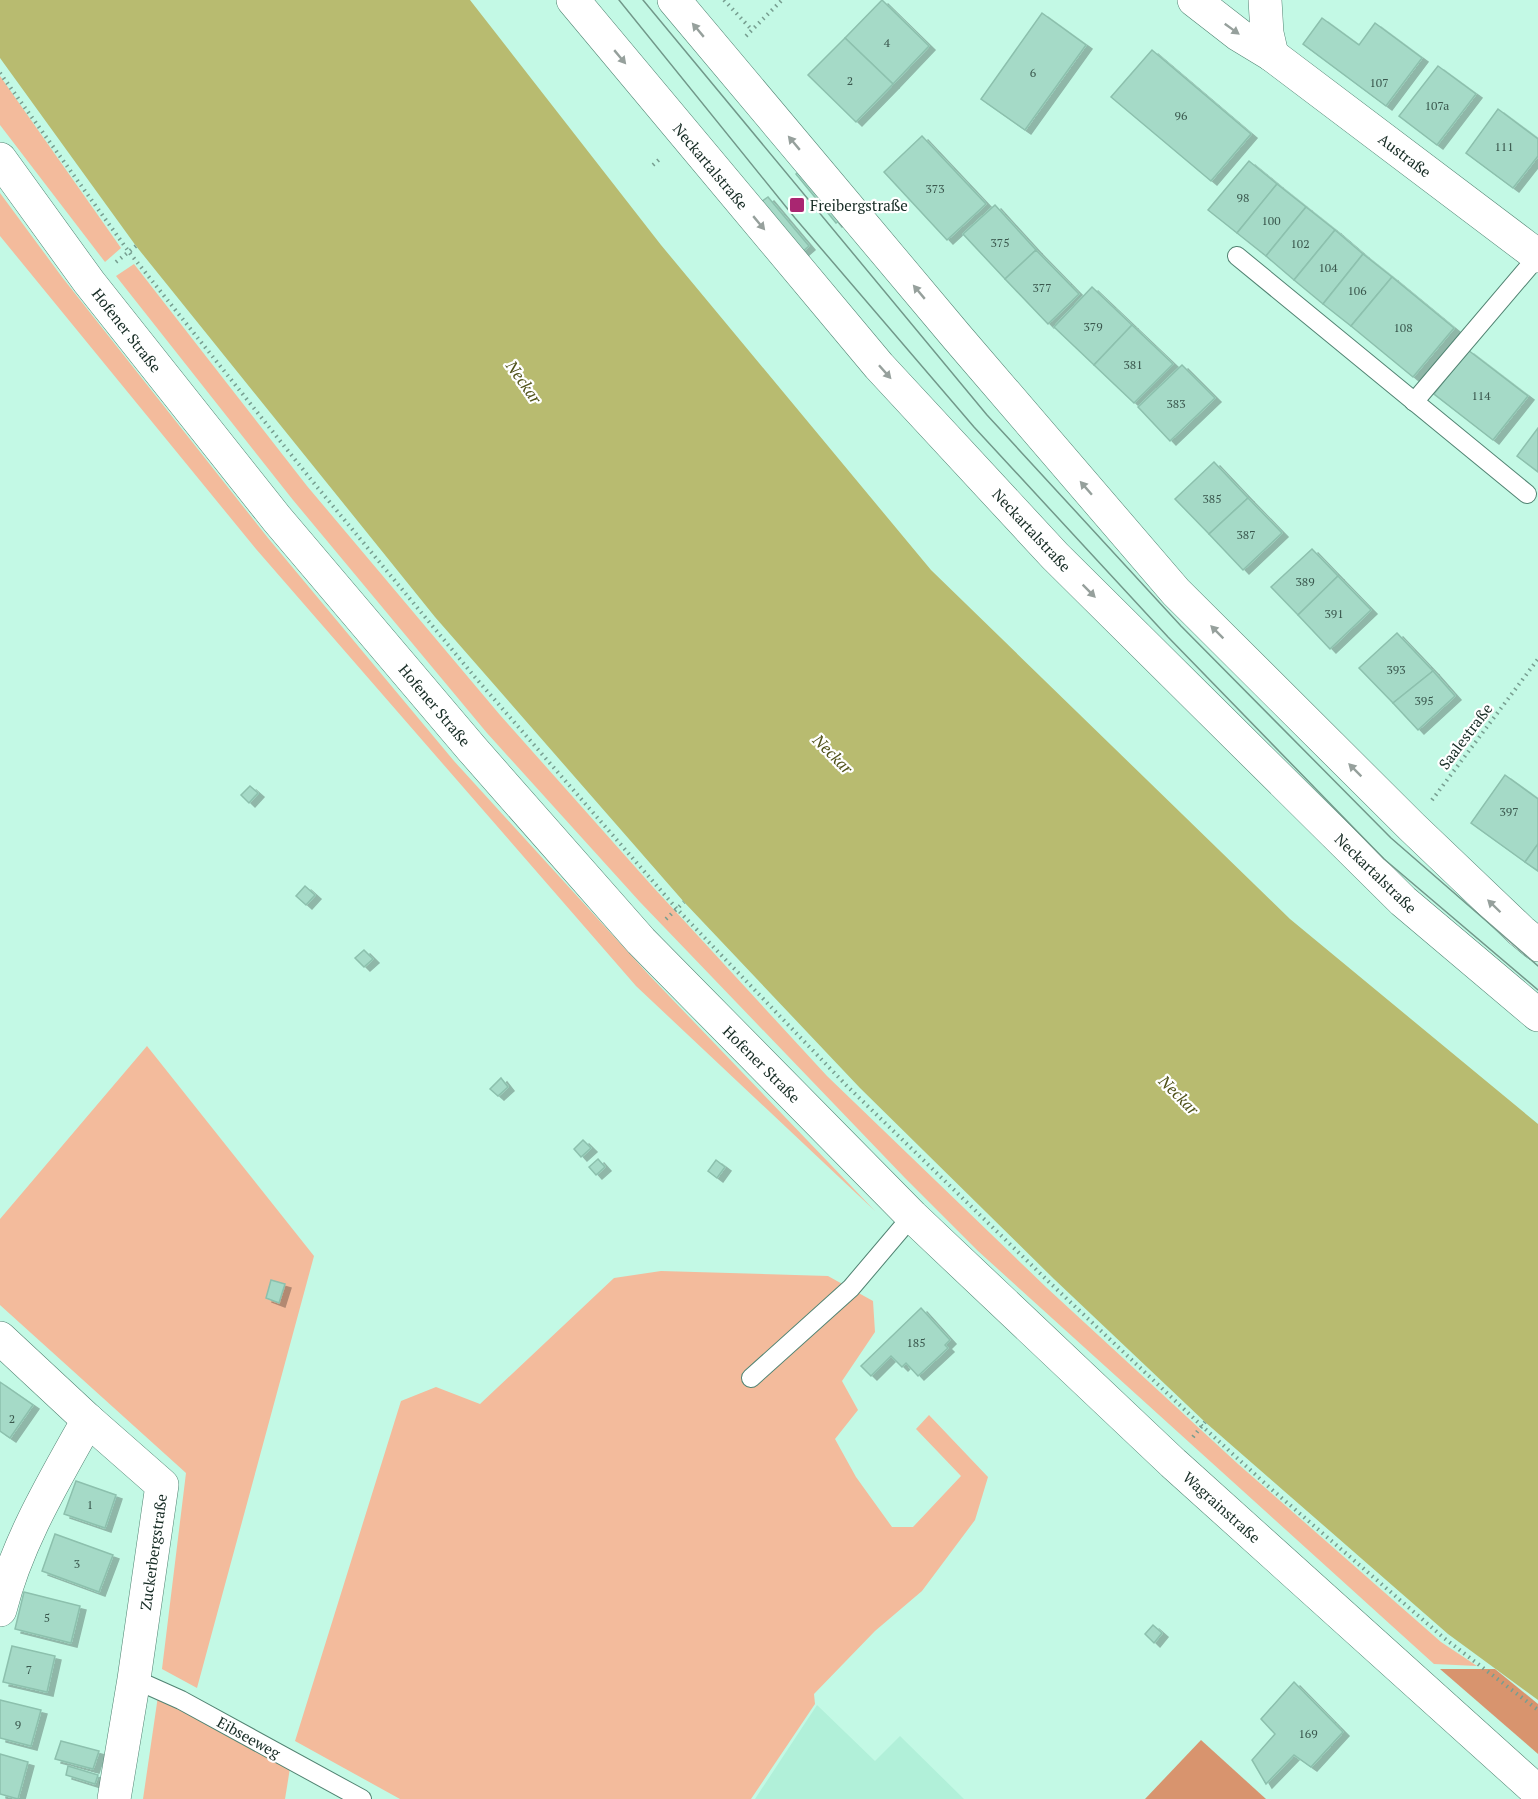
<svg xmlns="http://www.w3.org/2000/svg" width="1538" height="1799" font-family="'PT Serif',serif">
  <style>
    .built { fill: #b1f0d9 }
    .green { fill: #f3bb9c }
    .forest { fill: #d8946e }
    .water { fill: #b8bb70 }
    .building { fill: #a5dac7; stroke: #8cc0ad; stroke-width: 1.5; filter: url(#shadow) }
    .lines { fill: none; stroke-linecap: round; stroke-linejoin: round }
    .lane-casing { stroke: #518372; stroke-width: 20 }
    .street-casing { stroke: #518372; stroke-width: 34 }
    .secondary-casing { stroke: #518372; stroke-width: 34 }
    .path { stroke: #779e90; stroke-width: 4; stroke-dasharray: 1.5 4.5; stroke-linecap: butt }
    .lane { stroke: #fff; stroke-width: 18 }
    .street { stroke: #fff; stroke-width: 33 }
    .secondary { stroke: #fff; stroke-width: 33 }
    .tram { stroke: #72988a; stroke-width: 1.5 }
    .oneway { fill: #96a09c }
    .poi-dot { fill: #a92671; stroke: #fff; stroke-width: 2 }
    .labels { text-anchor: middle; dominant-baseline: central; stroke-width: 4.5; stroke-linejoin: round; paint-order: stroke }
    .number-label { font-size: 12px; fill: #3a574d }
    .street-label { font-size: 15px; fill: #162b24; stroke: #fff }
    .poi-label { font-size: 15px; fill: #162b24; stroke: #fff; text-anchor: start }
    .water-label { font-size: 16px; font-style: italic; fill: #4f5118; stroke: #fff }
  </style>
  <defs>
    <filter id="shadow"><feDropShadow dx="6" dy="4" stdDeviation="0" flood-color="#0004"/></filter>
  </defs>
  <rect width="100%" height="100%" fill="#c3f9e5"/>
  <path class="built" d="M817,1705L875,1761L900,1736L964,1799H755Z"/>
  <g class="green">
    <path d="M0,76L121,248L105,262L0,125Z"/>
    <path d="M0,193L62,277L268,538L454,761L649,975L875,1211L636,986L256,549L0,236Z"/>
    <path d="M134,264L307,486L500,715L653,887L827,1076L1047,1288L1238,1464L1441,1642L1477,1666L1434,1664L978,1251L905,1178L640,902L487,733L293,500L116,276Z"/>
    <path d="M147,1046L314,1256L197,1688L162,1669L186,1473L0,1305V1219Z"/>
    <path d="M661,1271L828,1276L873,1301L875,1332L842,1381L858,1410L835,1439L856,1477L892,1527H913L961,1476L916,1429L929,1415L988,1477L975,1520L922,1591L875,1631L814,1694L815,1704L751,1799H400L295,1741L401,1401L436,1387L480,1404L614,1278Z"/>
    <path d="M158,1696L290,1768L285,1799H143Z"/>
  </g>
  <g class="forest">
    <path d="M1440,1669H1495L1538,1704V1754Z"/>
    <path d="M1201,1740L1266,1799H1145Z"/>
  </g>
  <path class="water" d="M0,0H470L661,245L931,570L1290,919L1538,1124V1700L1448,1634L1205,1422L1054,1279L860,1088L684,902L435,617L136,246L0,58Z"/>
  <g class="building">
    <path d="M882,0L929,46L893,84L845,38Z"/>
    <path d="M1042,13L1086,45L1025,130L981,99Z"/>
    <path d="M1322,18L1359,45L1375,23L1422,58L1386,106L1303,44Z"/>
    <path d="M845,38L893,84L856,122L808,75Z"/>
    <path d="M1152,50L1251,134L1211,181L1111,97Z"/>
    <path d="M1438,66L1476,94L1437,145L1399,116Z"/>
    <path d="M1498,109L1538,139V156L1513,188L1466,153Z"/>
    <path d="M922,136L986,204L947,240L884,172Z"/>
    <path d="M1249,161L1277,184L1237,233L1208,210Z"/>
    <path d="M801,169L842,219L836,223L796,174Z"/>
    <path d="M1277,184L1306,207L1266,256L1237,233Z"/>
    <path d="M768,197L809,246L802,252L761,202Z"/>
    <path d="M995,205L1036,250L1005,279L963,234Z"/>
    <path d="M1306,207L1335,230L1294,280L1266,256Z"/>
    <path d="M1335,230L1363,254L1323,304L1294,280Z"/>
    <path d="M1036,250L1079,294L1048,324L1005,279Z"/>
    <path d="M1363,254L1392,277L1351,326L1323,304Z"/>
    <path d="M1392,277L1454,328L1413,377L1351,326Z"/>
    <path d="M1092,287L1132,325L1094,365L1054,327Z"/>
    <path d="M1132,325L1173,364L1134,403L1094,365Z"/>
    <path d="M1468,350L1528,396L1493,440L1434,394Z"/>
    <path d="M1182,365L1215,398L1170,441L1138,407Z"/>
    <path d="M1538,428V472L1517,456Z"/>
    <path d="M1214,462L1248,498L1209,534L1175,499Z"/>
    <path d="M1248,498L1282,533L1243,570L1209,534Z"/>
    <path d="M1312,549L1338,576L1298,615L1271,587Z"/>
    <path d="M1338,576L1371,610L1330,649L1298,615Z"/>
    <path d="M1397,633L1433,671L1393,703L1359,668Z"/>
    <path d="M1433,671L1455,696L1418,730L1393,703Z"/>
    <path d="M1505,775L1538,799V844L1525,862L1471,823Z"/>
    <path d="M250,786L258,793L249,803L241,795Z"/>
    <path d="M1538,844V871L1525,862Z"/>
    <path d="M305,886L315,895L306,905L296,896Z"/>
    <path d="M364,950L373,959L364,967L355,958Z"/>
    <path d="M501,1078L508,1087L498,1096L490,1089Z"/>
    <path d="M583,1140L591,1148L581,1157L574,1149Z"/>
    <path d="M598,1159L605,1167L596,1175L589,1167Z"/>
    <path d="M716,1160L725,1167L717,1178L708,1171Z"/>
    <path d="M271,1280L285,1284L279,1303L266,1298Z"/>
    <path d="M921,1308L950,1340L945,1345L948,1348L918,1376L906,1363L902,1367L891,1356L871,1376L861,1366Z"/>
    <path d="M0,1382L33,1405L10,1438L0,1431Z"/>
    <path d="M76,1481L116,1495L105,1528L64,1514Z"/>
    <path d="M55,1534L113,1555L99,1592L42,1571Z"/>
    <path d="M24,1592L80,1606L71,1643L15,1629Z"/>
    <path d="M1153,1625L1162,1633L1154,1643L1145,1634Z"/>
    <path d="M12,1646L55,1656L47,1692L3,1682Z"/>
    <path d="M1294,1682L1343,1732L1311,1767L1294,1755L1266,1784L1252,1760L1275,1734L1261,1719Z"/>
    <path d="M0,1700L41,1710L31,1746L0,1738Z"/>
    <path d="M61,1741L99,1751L93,1769L55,1759Z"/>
    <path d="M0,1754L28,1762L18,1799L0,1794Z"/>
    <path d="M68,1766L98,1775L95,1784L66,1775Z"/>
  </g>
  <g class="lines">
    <defs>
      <g id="lane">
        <path d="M1237,256L1527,494"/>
        <path d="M1414,402L1538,256"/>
        <path d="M751,1378L851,1288L912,1216"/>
        <path d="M134,1679L181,1700L362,1799"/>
      </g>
      <g id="street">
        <path d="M1194,0L1239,35L1272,55L1538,256"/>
        <path d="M1265,0L1267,33L1272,55"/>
        <path d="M0,159L89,282L277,519L472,749L641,941L912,1216L1173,1463L1538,1792"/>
        <path d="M0,1338L88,1420L162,1485L134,1679L114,1799"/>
        <path d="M0,1610C17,1542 54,1481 88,1420"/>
      </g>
      <g id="secondary">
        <path d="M573,0L879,366L1055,556L1403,901L1538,1015"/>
        <path d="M674,0L957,337L1176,592L1412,827L1521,931L1538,945"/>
      </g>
    </defs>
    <use href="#lane" class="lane-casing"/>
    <use href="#street" class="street-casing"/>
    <use href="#secondary" class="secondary-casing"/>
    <g class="path">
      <path d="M724,0L752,30"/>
      <path d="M746,36L782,0"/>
      <path d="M0,73L129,252L313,482L474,676L677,909L846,1085L1049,1282L1202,1426L1269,1487L1444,1638L1538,1710"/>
      <path d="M653,165L661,158"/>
      <path d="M116,262L136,246"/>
      <path d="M1432,800L1538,659"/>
      <path d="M666,919L684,902"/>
      <path d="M1193,1437L1205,1422"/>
    </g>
    <use href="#lane" class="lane"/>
    <use href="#street" class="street"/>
    <use href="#secondary" class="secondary"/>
    <g class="tram">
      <path d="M619,0L795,218L974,427L1168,637L1384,859L1538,990"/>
      <path d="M643,0L987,415L1181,626L1391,838L1538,966"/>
    </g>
  </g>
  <defs><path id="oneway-solid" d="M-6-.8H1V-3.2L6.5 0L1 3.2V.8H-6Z" transform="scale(1.5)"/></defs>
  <g class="oneway">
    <use href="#oneway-solid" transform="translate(1232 29) rotate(36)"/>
    <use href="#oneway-solid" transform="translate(698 30) rotate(-130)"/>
    <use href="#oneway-solid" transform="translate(620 57) rotate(50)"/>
    <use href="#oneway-solid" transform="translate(794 143) rotate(-130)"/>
    <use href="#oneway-solid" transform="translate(759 223) rotate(50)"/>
    <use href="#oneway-solid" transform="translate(919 292) rotate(-130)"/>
    <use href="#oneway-solid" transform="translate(885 372) rotate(48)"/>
    <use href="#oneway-solid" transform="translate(1086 488) rotate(-131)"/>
    <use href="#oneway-solid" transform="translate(1089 591) rotate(45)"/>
    <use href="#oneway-solid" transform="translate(1217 632) rotate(-135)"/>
    <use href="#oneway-solid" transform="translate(1355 770) rotate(-135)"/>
    <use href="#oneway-solid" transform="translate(1494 906) rotate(-136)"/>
  </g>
  <rect class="poi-dot" x="789" y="197" width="16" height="16" rx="3"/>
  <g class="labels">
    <g class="number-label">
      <text x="887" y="42">4</text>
      <text x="1033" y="72">6</text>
      <text x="850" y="80">2</text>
      <text x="1379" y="82">107</text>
      <text x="1437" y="105">107a</text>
      <text x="1181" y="115">96</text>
      <text x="1504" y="146">111</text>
      <text x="935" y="188">373</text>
      <text x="1243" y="197">98</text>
      <text x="1271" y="220">100</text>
      <text x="1000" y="242">375</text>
      <text x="1300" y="243">102</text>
      <text x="1328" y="267">104</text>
      <text x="1042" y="287">377</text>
      <text x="1357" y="290">106</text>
      <text x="1093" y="326">379</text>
      <text x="1403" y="327">108</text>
      <text x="1133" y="364">381</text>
      <text x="1481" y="395">114</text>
      <text x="1176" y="403">383</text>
      <text x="1212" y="498">385</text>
      <text x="1246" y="534">387</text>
      <text x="1305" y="581">389</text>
      <text x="1334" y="613">391</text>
      <text x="1396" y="669">393</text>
      <text x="1424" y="700">395</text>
      <text x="1509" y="811">397</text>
      <text x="916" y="1342">185</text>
      <text x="12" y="1418">2</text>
      <text x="90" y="1504">1</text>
      <text x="77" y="1563">3</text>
      <text x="47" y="1617">5</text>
      <text x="29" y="1669">7</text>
      <text x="18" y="1724">9</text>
      <text x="1308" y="1733">169</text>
    </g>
    <g class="street-label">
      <text transform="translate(1405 155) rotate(37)">Austraße</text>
      <text transform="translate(711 166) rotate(50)">Neckartalstraße</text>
      <text transform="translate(127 330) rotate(52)">Hofener Straße</text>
      <text transform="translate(1032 530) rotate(47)">Neckartalstraße</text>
      <text transform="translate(435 705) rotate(50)">Hofener Straße</text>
      <text transform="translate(1465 736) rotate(-53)">Saalestraße</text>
      <text transform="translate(1376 873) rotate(44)">Neckartalstraße</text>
      <text transform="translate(762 1064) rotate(45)">Hofener Straße</text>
      <text transform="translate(1222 1507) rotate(42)">Wagrainstraße</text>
      <text transform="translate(153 1552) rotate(-82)">Zuckerbergstraße</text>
      <text transform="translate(249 1737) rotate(29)">Eibseeweg</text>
    </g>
    <g class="poi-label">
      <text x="810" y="205">Freibergstraße</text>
    </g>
    <g class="water-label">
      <text transform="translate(524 382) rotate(55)">Neckar</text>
      <text transform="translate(833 754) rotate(45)">Neckar</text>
      <text transform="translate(1179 1095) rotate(45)">Neckar</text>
    </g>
  </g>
</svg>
